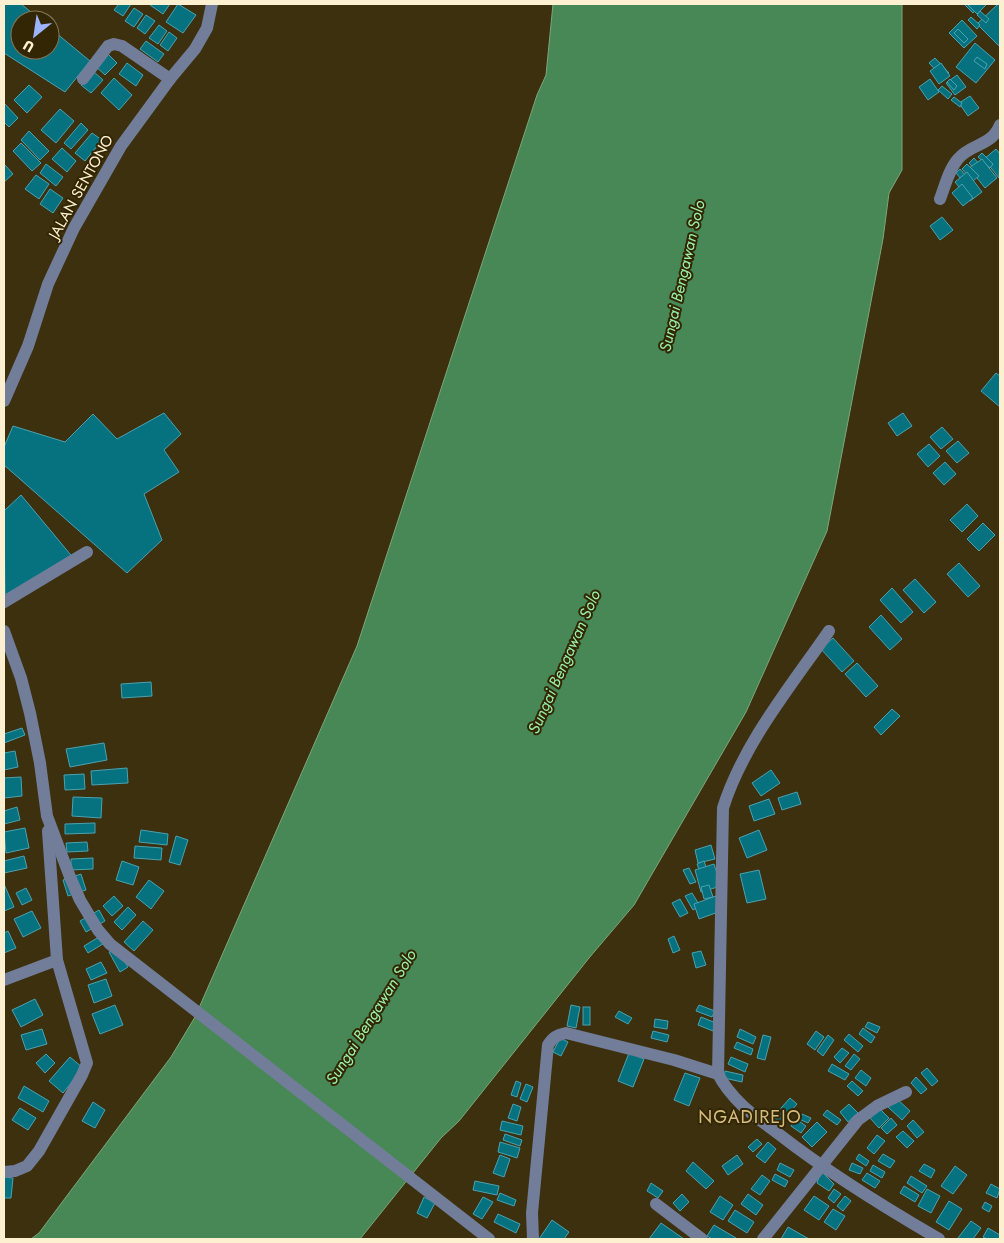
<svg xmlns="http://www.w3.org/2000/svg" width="1004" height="1243" font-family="Jost,sans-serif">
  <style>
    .water { fill: #478856; stroke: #7da77b }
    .building { fill: #06727f; stroke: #4aa2b0 }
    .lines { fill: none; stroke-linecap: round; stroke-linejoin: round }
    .minor { stroke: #727d9a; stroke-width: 12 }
    .labels { text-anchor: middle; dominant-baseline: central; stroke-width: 4; stroke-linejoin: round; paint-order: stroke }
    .street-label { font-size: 15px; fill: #fcf0d1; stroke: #322604 }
    .water-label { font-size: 16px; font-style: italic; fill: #98f2aa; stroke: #322604 }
    .quarter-label { font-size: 18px; letter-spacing: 1px; fill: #d5bd7e; stroke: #322604 }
  </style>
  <rect width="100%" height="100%" fill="#3c300f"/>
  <path class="water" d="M553,4H902V170L889,193L883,239L827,531L746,712L634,905L589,958L459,1121L441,1138L360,1239H31L39,1233L171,1057L195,1017L357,646L537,95L546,75Z"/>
  <g class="building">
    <path d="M4,4H21L41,20H20V50H50V28L90,61L65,92L4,53Z"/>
    <path d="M119,4H131L123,16L114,10Z"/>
    <path d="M152,4H170L163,14L150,5Z"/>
    <path d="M178,4L196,15L183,33L166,22Z"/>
    <path d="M964,4H971L977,9L973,13Z"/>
    <path d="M967,4H987L977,14Z"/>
    <path d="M998,4H1000V47L977,24Z"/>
    <path d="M134,8L143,14L134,27L125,21Z"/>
    <path d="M980,11L989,19L986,23L977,15Z"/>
    <path d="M146,15L155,21L145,34L137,28Z"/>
    <path d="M971,17L980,25L977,29L968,20Z"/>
    <path d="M962,20L977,36L964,48L949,33Z"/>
    <path d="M159,25L167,31L158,44L149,38Z"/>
    <path d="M958,29L968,39L964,43L954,33Z"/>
    <path d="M169,32L177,38L168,51L160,45Z"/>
    <path d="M146,41L164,54L158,62L140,49Z"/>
    <path d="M975,43L995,60L976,83L956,67Z"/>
    <path d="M105,51L117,63L105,75L93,64Z"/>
    <path d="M977,57L987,64L985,69L974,61Z"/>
    <path d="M935,58L949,73L943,78L929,63Z"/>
    <path d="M127,63L143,75L136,86L119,74Z"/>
    <path d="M941,63L950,76L939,84L930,71Z"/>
    <path d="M93,71L103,80L91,93L81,85Z"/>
    <path d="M957,75L966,87L955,95L946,83Z"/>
    <path d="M114,78L132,95L119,110L101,93Z"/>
    <path d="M930,79L939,92L928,100L919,87Z"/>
    <path d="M950,79L957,86L954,90L947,82Z"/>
    <path d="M29,85L42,97L27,113L14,100Z"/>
    <path d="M942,86L952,94L948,99L938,90Z"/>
    <path d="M970,96L979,108L968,116L959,103Z"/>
    <path d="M954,97L962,103L960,107L951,100Z"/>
    <path d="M4,103L18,118L9,127L4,122Z"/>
    <path d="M60,109L74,121L56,143L41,130Z"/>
    <path d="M81,123L88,130L71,149L64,143Z"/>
    <path d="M29,131L49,151L40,160L21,140Z"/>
    <path d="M92,133L102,140L85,161L75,153Z"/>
    <path d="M21,143L41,163L32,171L13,151Z"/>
    <path d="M62,148L76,161L67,172L52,159Z"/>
    <path d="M996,149L1000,154L999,178L984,159Z"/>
    <path d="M982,153L993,164L990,168L978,157Z"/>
    <path d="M974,158L985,171L980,175L969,163Z"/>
    <path d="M982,159L997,178L985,188L969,168Z"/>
    <path d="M46,164L63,177L56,186L40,173Z"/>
    <path d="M967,164L979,176L973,181L962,169Z"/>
    <path d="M5,165L13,174L4,182V166Z"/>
    <path d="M960,169L971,182L967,186L956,173Z"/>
    <path d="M967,172L982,192L970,201L955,182Z"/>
    <path d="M36,175L49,184L39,199L25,189Z"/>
    <path d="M962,184L973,198L963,206L952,193Z"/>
    <path d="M50,189L63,198L53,213L40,204Z"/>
    <path d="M942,217L953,230L940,240L930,226Z"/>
    <path d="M996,373L1000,376V407L981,391Z"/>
    <path d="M164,413L181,434L164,450L179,472L144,494L162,540L127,573L4,465V447L13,426L65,442L93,414L117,439Z"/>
    <path d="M903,413L912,426L897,436L888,423Z"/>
    <path d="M942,427L953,439L941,449L930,437Z"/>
    <path d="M958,441L969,453L957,463L946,451Z"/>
    <path d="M929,444L940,456L928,467L917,454Z"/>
    <path d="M945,462L956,474L944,485L933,473Z"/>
    <path d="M21,495L75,560L5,595L4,511Z"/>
    <path d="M967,504L978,516L962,532L950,520Z"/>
    <path d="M983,523L995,535L979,551L967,539Z"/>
    <path d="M959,563L980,586L968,597L947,574Z"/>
    <path d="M915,579L936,602L924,613L903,590Z"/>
    <path d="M892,588L913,612L901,623L880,600Z"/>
    <path d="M881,615L902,639L890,650L869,627Z"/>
    <path d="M833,638L854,661L842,672L821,649Z"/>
    <path d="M857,663L878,686L866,697L845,674Z"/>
    <path d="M151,682L152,696L122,698L121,684Z"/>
    <path d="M892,709L900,716L881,735L874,727Z"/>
    <path d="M22,728L25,735L4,743V734Z"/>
    <path d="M104,743L107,760L70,767L66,749Z"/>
    <path d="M15,751L18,767L4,770V753Z"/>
    <path d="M127,768L128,783L92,785L91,771Z"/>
    <path d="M771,770L780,783L761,796L752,783Z"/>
    <path d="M84,774L85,789L65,790L64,775Z"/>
    <path d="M21,777L22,796L4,798V778Z"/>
    <path d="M797,792L801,804L782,810L778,798Z"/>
    <path d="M73,797L102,798L101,818L72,816Z"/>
    <path d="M769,799L775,814L754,821L749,806Z"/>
    <path d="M17,807L20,820L4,824V811Z"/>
    <path d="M95,823V833L65,834V824Z"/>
    <path d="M25,828L29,848L6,853L4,832Z"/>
    <path d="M141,830L168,834L167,845L139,842Z"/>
    <path d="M759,830L767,850L747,858L739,838Z"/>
    <path d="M176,836L188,840L180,865L169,862Z"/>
    <path d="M87,842L88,851L67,852L66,843Z"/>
    <path d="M711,845L715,859L698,863L695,850Z"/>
    <path d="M135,846L162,848L161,860L134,858Z"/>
    <path d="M24,856L27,868L4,873V861Z"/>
    <path d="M93,858V869L71,870V859Z"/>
    <path d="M122,861L139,867L133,885L116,880Z"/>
    <path d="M704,861L710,878L703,880L697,864Z"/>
    <path d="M714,864L721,886L701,892L695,870Z"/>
    <path d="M689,868L696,882L690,884L683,870Z"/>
    <path d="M759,870L766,899L747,903L740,874Z"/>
    <path d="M81,874L86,890L68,896L63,880Z"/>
    <path d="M149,880L164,891L151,909L136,897Z"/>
    <path d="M4,884L14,907L4,911Z"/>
    <path d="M709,885L713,897L704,899L701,887Z"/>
    <path d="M26,888L32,900L22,905L16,893Z"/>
    <path d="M692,893L700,906L693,910L685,896Z"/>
    <path d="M114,896L123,906L112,916L103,906Z"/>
    <path d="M716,896L721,911L699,919L694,904Z"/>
    <path d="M680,899L688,913L680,917L672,903Z"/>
    <path d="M128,907L136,915L122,930L114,922Z"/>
    <path d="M99,910L105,921L86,932L80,921Z"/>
    <path d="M32,911L41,928L23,937L14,919Z"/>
    <path d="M143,921L153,930L134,951L124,942Z"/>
    <path d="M8,931L16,948L4,953V933Z"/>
    <path d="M107,932L111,939L88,953L84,946Z"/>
    <path d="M674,936L680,950L673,953L668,939Z"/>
    <path d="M117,948L128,967L120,972L109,952Z"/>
    <path d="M701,951L706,965L696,968L692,953Z"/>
    <path d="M101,962L107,973L91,980L86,969Z"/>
    <path d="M106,979L112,996L94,1003L88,985Z"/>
    <path d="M35,999L43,1015L21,1027L12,1010Z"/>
    <path d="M115,1005L123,1025L100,1034L92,1014Z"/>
    <path d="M571,1005L580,1007L576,1028L567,1026Z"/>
    <path d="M699,1005L715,1011L712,1017L696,1011Z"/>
    <rect x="583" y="1007" width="7" height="18"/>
    <path d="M619,1011L632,1018L628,1024L615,1017Z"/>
    <path d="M701,1017L716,1023L713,1031L698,1025Z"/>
    <path d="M655,1019L668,1021L667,1029L654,1027Z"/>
    <path d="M868,1022L880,1027L877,1033L865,1027Z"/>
    <path d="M863,1028L875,1037L871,1043L859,1034Z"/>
    <path d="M42,1029L47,1044L26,1050L21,1035Z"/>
    <path d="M740,1029L756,1037L753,1044L737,1037Z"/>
    <path d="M653,1031L669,1035L667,1042L651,1038Z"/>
    <path d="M816,1031L824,1037L815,1050L807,1044Z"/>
    <path d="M849,1034L863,1046L858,1052L844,1040Z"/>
    <path d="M763,1035L771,1037L765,1060L757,1058Z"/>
    <path d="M828,1035L834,1040L823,1056L817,1051Z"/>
    <path d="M560,1038L568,1042L561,1056L553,1052Z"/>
    <path d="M737,1042L753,1049L751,1055L734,1048Z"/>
    <path d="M842,1048L849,1053L840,1063L834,1057Z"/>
    <path d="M629,1053L644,1059L633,1087L618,1081Z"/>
    <path d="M46,1054L55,1063L45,1073L36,1063Z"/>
    <path d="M854,1054L860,1059L851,1070L845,1066Z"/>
    <path d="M70,1057L83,1068L63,1093L49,1081Z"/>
    <path d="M731,1057L748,1064L745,1072L728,1064Z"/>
    <path d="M832,1064L849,1074L845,1080L828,1071Z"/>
    <path d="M927,1068L938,1081L932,1086L921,1073Z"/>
    <path d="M861,1070L871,1078L866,1086L855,1078Z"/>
    <path d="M725,1071L743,1075L742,1082L724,1078Z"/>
    <path d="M685,1073L700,1078L689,1106L674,1100Z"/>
    <path d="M916,1077L927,1089L921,1094L911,1083Z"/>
    <path d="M516,1081L521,1083L517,1097L511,1095Z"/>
    <path d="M852,1081L863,1091L858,1096L847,1086Z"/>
    <path d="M526,1084L533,1087L527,1102L520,1099Z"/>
    <path d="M24,1086L49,1101L43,1112L18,1098Z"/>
    <path d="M790,1098L797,1104L781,1123L773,1117Z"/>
    <path d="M896,1098L910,1111L902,1120L888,1107Z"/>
    <path d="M93,1102L105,1110L95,1128L82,1121Z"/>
    <path d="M513,1104L521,1107L517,1121L508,1118Z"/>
    <path d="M849,1104L858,1113L848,1122L840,1112Z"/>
    <path d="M20,1108L36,1118L28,1130L12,1120Z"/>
    <path d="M880,1109L889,1118L879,1128L870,1118Z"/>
    <path d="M827,1110L841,1120L837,1125L823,1115Z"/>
    <path d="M802,1114L811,1118L808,1123L799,1119Z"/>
    <path d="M891,1118L897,1125L887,1134L881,1128Z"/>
    <path d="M796,1119L806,1126L801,1133L791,1126Z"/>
    <path d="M913,1120L924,1132L917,1138L907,1126Z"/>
    <path d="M502,1121L523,1126L521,1135L500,1130Z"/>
    <path d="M817,1122L827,1132L812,1147L802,1137Z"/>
    <path d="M903,1131L914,1141L907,1148L896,1137Z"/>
    <path d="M505,1134L522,1140L520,1146L503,1140Z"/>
    <path d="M877,1135L885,1141L874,1154L867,1148Z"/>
    <path d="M757,1139L762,1144L753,1152L748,1147Z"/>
    <path d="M500,1142L520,1148L517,1158L498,1152Z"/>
    <path d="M768,1142L776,1149L765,1163L756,1156Z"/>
    <path d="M859,1154L869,1161L866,1166L856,1159Z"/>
    <path d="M883,1154L895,1161L890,1168L878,1161Z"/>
    <path d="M500,1155L510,1159L504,1177L493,1173Z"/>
    <path d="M737,1155L743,1164L728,1175L722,1166Z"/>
    <path d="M693,1162L714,1181L706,1189L686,1171Z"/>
    <path d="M780,1163L794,1170L790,1177L777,1170Z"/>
    <path d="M852,1163L863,1168L860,1174L849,1170Z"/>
    <path d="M924,1164L935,1170L931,1178L919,1171Z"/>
    <path d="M873,1165L885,1172L882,1178L870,1171Z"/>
    <path d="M955,1166L967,1175L953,1194L941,1186Z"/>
    <path d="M821,1171L834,1184L829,1191L817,1183Z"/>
    <path d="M867,1173L880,1181L875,1188L862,1180Z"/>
    <path d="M775,1174L788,1181L785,1187L772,1180Z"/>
    <path d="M762,1175L770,1181L760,1195L751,1189Z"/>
    <path d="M911,1176L927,1186L922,1193L907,1183Z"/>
    <path d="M4,1177L13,1178L11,1198H4Z"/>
    <path d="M475,1181L499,1186L497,1195L473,1190Z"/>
    <path d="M651,1183L663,1191L658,1198L647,1191Z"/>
    <path d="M991,1184L1000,1189L997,1198L986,1193Z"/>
    <path d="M904,1186L919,1195L915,1202L900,1193Z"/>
    <path d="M834,1189L841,1194L834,1203L828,1198Z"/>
    <path d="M927,1189L940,1196L931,1213L918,1206Z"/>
    <path d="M500,1193L516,1200L514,1206L497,1200Z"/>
    <path d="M682,1194L689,1202L680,1211L673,1203Z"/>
    <path d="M748,1194L763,1205L756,1215L741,1204Z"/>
    <path d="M720,1196L733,1205L723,1220L710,1212Z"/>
    <path d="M814,1196L829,1206L819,1220L804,1210Z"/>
    <path d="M845,1196L851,1201L843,1211L837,1206Z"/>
    <path d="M424,1197L435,1203L427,1218L417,1213Z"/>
    <path d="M483,1197L493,1202L482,1219L473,1214Z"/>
    <path d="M949,1201L962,1209L949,1230L936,1222Z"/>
    <path d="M985,1202L992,1206L989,1212L982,1208Z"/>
    <path d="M833,1209L845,1216L836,1230L824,1222Z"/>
    <path d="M735,1210L754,1222L747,1233L728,1221Z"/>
    <path d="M498,1214L520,1224L516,1233L494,1222Z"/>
    <path d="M552,1220L569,1232L564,1239H539Z"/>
    <path d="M971,1221L981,1228L973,1239H959L958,1238Z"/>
    <path d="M661,1223L684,1239H649Z"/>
    <path d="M714,1225L736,1238L735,1239H712L707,1236Z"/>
    <path d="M788,1227L809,1239H781Z"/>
    <path d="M988,1228L1000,1235L999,1239H987L983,1237Z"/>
  </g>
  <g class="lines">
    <g class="minor">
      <path d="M83,79L108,46L114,44L122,46L170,79"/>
      <path d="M940,199C945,186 949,169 958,159C971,143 991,147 1000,125"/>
      <path d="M4,401L28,346L48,284L74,228L121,146L170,79L195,49L207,28L212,4"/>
      <path d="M4,602L87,552"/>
      <path d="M4,631L21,678L30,713L40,763L47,816L70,877L80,900L98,930L110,944L489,1239"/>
      <path d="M4,980L57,960"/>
      <path d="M718,1074L723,808C743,744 791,686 829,631"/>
      <path d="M4,1172L15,1171L27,1166L39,1151L82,1075L87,1063L57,960L48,831"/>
      <path d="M656,1204L702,1239"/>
      <path d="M533,1239L532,1213L548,1045C553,1037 557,1035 566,1033L674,1060L718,1074C732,1101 756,1117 780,1135C830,1174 884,1207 939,1239"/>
      <path d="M763,1239L858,1120L877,1106L906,1092"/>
    </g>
  </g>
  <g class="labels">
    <g class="street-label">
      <text transform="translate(81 187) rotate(-61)">JALAN SENTONO</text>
    </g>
    <g class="water-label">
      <text transform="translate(682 276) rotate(-77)">Sungai Bengawan Solo</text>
      <text transform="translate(564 662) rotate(-66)">Sungai Bengawan Solo</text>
      <text transform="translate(371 1017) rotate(-58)">Sungai Bengawan Solo</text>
    </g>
    <g class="quarter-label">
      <text x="750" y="1117">NGADIREJO</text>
    </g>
  </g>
  <rect width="1004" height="1243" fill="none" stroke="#fcf0d1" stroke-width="10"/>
  <g transform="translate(35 35) rotate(210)"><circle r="24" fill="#322604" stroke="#837756"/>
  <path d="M0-4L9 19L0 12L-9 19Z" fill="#9cb4fd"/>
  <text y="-8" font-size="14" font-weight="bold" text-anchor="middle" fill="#fcf0d1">U</text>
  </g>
</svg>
